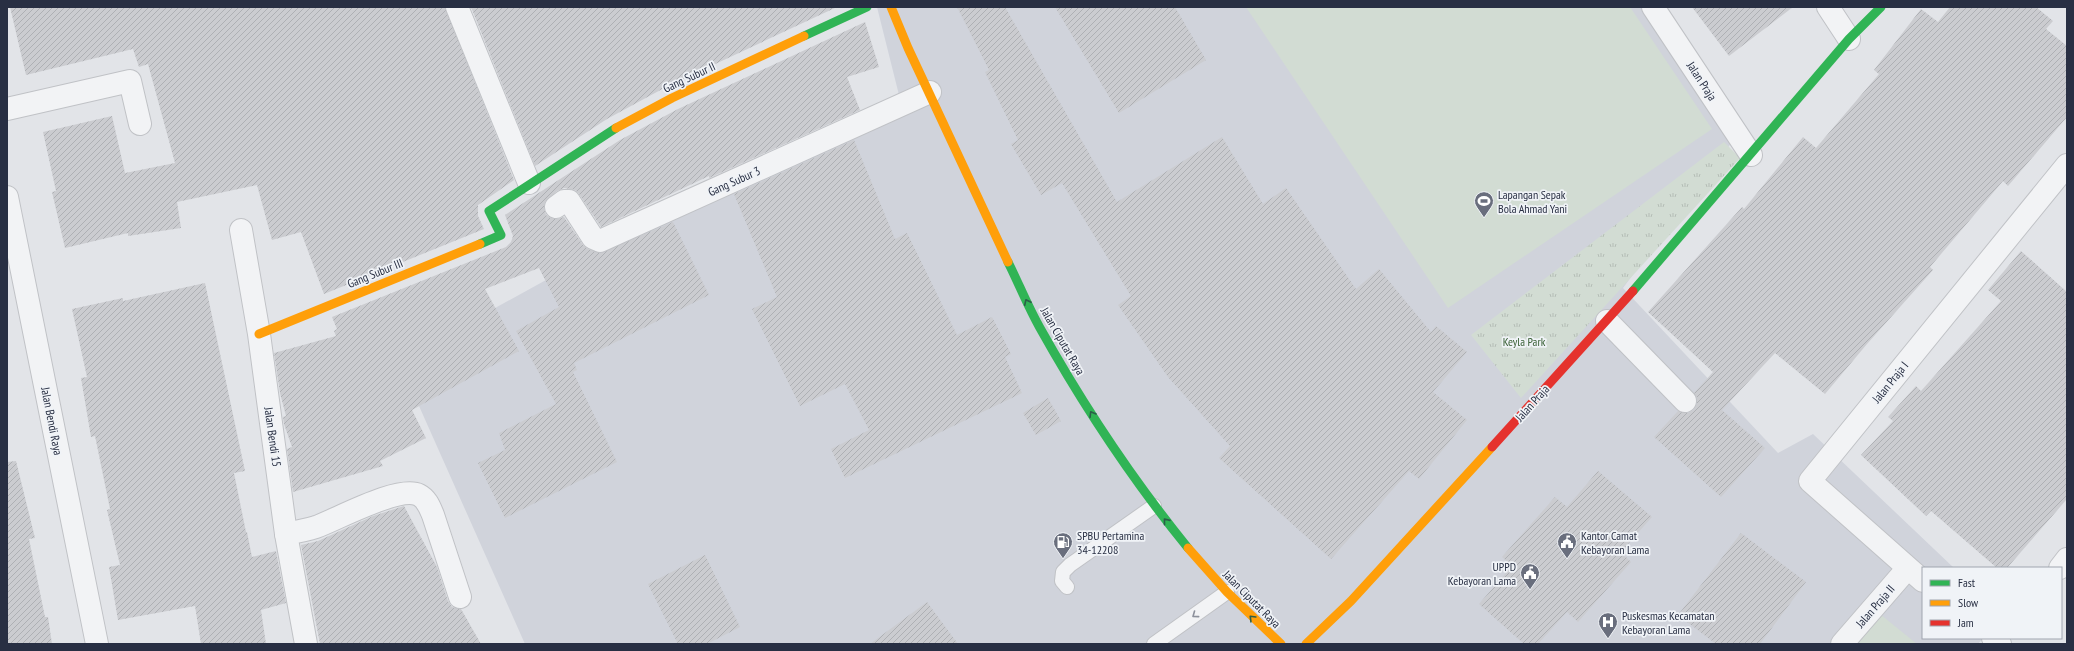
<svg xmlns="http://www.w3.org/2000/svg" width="2074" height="651" font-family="'PT Sans Narrow',sans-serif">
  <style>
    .built { fill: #d0d3db }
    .grass { fill: url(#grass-tufts) }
    .pitch { fill: #d2dcd3 }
    .building { fill: url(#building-hatch) }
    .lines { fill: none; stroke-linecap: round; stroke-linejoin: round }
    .lane-casing { stroke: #c0c2c6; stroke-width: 16 }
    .street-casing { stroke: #c0c2c6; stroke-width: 24 }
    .lane { stroke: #f2f3f5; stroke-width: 14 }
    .street { stroke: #f2f3f5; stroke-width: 22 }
    .fast { stroke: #30b455; stroke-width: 9 }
    .slow { stroke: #ff9f0a; stroke-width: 9 }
    .jam { stroke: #e5322d; stroke-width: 9 }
    .oneway { stroke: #2b5e49 }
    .oneway2 { stroke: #8d919c }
    .labels { text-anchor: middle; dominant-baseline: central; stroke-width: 3.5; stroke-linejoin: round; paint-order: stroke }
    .street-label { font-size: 12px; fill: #282f43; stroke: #f0f3f7 }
    .poi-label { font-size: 12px; fill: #282f43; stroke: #f0f3f7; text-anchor: start }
    .park-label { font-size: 12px; fill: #385f34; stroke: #f0f3f7 }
  </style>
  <defs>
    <pattern id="grass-tufts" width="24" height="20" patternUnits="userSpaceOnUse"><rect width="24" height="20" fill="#d2dcd3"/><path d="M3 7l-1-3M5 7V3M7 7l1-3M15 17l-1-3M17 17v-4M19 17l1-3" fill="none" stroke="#b4bdb6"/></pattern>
    <pattern id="building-hatch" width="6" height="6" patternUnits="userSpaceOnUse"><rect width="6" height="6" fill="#cbccd0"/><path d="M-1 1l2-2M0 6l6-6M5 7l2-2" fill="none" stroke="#aeb0b4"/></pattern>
  </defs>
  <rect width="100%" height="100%" fill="#e2e4e8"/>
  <path class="built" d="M877,7H1664L1744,126L1623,288L1778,453L1813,434L1954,568H1923V638H1983L1978,644H525L399,361L604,248L899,95Z"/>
  <path class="grass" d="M1724,142L1740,158L1521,398L1471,335Z"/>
  <g class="pitch">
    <path d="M1246,7H1630L1712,129L1448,308Z"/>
    <path d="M1875,610L1917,644H1847Z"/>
  </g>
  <g class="building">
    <path d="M10,7H445L514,180L478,205V216L484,229L324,294L301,232L272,240L257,185L177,202L181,228L128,236V233L65,248L52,192L56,191L43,132L112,116L125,173L175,163L148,64L139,67L133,49L26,75Z"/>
    <path d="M471,7H837L666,87L607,119L535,166Z"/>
    <path d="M957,7H1005L1117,202L1222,137L1263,204L1286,188L1356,289L1379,269L1431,332L1436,326L1467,352L1433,392L1467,420L1419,479L1409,471L1331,559L1219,458L1230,446L1168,377L1118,305L1131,296L1062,183L1041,195L1011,144L1018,140L985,72L989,70Z"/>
    <path d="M1055,7H1175L1206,60L1119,113Z"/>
    <path d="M1692,7H1793L1729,56Z"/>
    <path d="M1950,7H2036L2053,21L2046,29L2067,46V117L2008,186L2003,181L1930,267L1933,270L1867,344L1825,394L1775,353L1722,410L1765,448L1721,497L1654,437L1678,411L1688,413L1694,410L1697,404V398L1694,393L1713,372L1648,312L1742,207L1744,209L1803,137L1816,148L1879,74L1874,70L1921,9L1938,22Z"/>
    <path d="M865,22L879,67L847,77L860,110L709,178V176L601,227L579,194L575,190L564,188L557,191L545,202L544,208L546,215L551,218L557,219L564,217L583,245L588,249L600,253L673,222L709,295L574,363L577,370L573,372L617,462L505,518L478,463L505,450L499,433L556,404L516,331L559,307L539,268L485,289L519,351L412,410L426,438L380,461L383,466L293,492L287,449L292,447L284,424L283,417L286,416L280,393L274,353L336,336L334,331L337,329L332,317L506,247L511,242L513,236L505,215L620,140L678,109Z"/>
    <path d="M854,140L895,239L907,233L957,335L992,317L1011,354L1005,357L1022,393L845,478L831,449L869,430L845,384L800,406L752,309L777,297L734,194Z"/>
    <path d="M2021,251L2067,292V499L2007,568H1997L1931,511L1926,516L1861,455L1893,421L1888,417L1916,386L1921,391L2001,301L1988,290Z"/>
    <path d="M205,283L245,471L234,473L246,532H247L252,557L276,551L286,603L261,610L266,644H201L195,606L118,620L109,567L120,565L107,510L110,509L95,436L91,437L81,378L87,377L72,309L123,298V301Z"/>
    <path d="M1048,398L1061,421L1036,435L1023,413Z"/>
    <path d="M16,461L35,538L29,539L45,617H48L52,644H7V462Z"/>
    <path d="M1598,471L1652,517L1621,552L1631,562L1578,622L1567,612L1538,644H1524L1479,604L1512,566L1502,557L1555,497L1567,507Z"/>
    <path d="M404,506L437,567L448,601L452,607L461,609L481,644H320L301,545L318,541L373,516Z"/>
    <path d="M1741,533L1806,582L1760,644H1716L1678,615Z"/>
    <path d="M705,555L740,627L707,644H678L648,584Z"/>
    <path d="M927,602L958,644H870Z"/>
  </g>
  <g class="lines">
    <defs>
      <g id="lane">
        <path d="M1067,587L1062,581L1063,572L1070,565L1154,506"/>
        <path d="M1154,644L1227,592"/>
      </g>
      <g id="street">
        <path d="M457,7L529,183"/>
        <path d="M1653,7L1751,155"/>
        <path d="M1828,7L1849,39"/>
        <path d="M7,109L130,81L140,124"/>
        <path d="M7,197L97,644"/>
        <path d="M556,207L564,201H569L593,238L600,241L930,92"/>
        <path d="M241,230L259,334L286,534L306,644"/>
        <path d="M1607,321L1685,401"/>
        <path d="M286,534C296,532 306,530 316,527C338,519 399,485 419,495C427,499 430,508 433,515L460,597"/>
        <path d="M2060,568L2067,559"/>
        <path d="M1923,581L1810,481L2067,165"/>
        <path d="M1993,638L2000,644"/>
        <path d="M1842,644L1907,569"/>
      </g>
    </defs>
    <use href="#lane" class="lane-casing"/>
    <use href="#street" class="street-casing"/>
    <use href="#lane" class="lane"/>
    <use href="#street" class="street"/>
    <g class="fast">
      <path d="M804,36L867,7"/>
      <path d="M480,244L501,235L489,211L616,128"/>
      <path d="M1008,262C1019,284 1028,307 1040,328C1083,405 1132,479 1188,548"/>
      <path d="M1633,291L1849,39L1881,7"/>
    </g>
    <g class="slow">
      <path d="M891,7L908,48L1008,262"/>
      <path d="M616,128L672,98L804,36"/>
      <path d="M259,334L480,244"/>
      <path d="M1188,548L1227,592L1281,644"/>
      <path d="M1306,644L1351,601L1492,447"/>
    </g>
    <path class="jam" d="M1492,447L1633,291"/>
  </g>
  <defs><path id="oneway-chevron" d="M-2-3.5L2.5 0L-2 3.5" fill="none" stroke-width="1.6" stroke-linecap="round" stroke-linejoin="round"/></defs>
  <g class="oneway">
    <use href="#oneway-chevron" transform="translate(1027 302) rotate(-115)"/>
    <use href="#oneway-chevron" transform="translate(1092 414) rotate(-121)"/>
    <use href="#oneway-chevron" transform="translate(1166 521) rotate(-129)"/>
    <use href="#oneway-chevron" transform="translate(1252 618) rotate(-135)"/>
  </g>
  <use class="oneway2" href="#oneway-chevron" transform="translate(1195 615) rotate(144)"/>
  <defs>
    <symbol id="stadium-pin" viewBox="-11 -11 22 30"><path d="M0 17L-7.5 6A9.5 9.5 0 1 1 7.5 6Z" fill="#696e7d" stroke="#f0f3f7"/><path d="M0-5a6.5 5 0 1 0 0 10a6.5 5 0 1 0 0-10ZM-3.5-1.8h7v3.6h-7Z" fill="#fff"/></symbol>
    <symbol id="fuel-pin" viewBox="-11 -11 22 30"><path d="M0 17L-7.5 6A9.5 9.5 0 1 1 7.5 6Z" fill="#696e7d" stroke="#f0f3f7"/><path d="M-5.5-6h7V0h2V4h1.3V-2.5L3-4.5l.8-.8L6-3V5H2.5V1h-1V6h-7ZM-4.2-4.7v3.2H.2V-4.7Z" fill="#fff"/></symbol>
    <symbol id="civic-pin" viewBox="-11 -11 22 30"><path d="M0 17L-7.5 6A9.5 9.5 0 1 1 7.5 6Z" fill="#696e7d" stroke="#f0f3f7"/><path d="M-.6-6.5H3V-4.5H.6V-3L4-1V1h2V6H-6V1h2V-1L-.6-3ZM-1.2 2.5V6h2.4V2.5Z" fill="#fff"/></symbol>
    <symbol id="hospital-pin" viewBox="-11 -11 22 30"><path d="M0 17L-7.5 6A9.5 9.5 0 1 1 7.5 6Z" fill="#696e7d" stroke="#f0f3f7"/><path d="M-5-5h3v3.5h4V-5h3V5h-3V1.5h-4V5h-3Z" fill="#fff"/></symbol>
  </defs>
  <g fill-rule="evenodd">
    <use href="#stadium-pin" x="1473" y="190" width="22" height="30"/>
    <use href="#fuel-pin" x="1052" y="531" width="22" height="30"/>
    <use href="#civic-pin" x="1556" y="531" width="22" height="30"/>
    <use href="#civic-pin" x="1519" y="562" width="22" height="30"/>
    <use href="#hospital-pin" x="1597" y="611" width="22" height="30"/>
  </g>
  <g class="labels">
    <g class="street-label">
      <text transform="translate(689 77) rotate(-25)">Gang Subur II</text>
      <text transform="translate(1702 81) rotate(57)">Jalan Praja</text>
      <text transform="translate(734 181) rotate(-24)">Gang Subur 3</text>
      <text transform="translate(375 273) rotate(-22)">Gang Subur III</text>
      <text transform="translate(1063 341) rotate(60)">Jalan Ciputat Raya</text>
      <text transform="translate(1890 382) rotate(-51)">Jalan Praja I</text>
      <text transform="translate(1532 403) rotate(-48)">Jalan Praja</text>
      <text transform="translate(52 421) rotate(79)">Jalan Bendi Raya</text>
      <text transform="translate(273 437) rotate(82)">Jalan Bendi 15</text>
      <text transform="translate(1252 599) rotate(45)">Jalan Ciputat Raya</text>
      <text transform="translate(1875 606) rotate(-49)">Jalan Praja II</text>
    </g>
    <g class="poi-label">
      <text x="1498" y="194">Lapangan Sepak<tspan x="1498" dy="14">Bola Ahmad Yani</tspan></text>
      <text x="1077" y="535">SPBU Pertamina<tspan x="1077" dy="14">34-12208</tspan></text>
      <text x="1581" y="535">Kantor Camat<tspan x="1581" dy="14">Kebayoran Lama</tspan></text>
      <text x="1516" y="566" text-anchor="end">UPPD<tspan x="1516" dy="14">Kebayoran Lama</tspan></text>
      <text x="1622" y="615">Puskesmas Kecamatan<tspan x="1622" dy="14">Kebayoran Lama</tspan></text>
    </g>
    <g class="park-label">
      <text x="1524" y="341">Keyla Park</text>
    </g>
  </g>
  <rect width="2074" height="651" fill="none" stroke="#282f43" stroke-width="16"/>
  <rect x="1922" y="567" width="140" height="72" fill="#f0f3f7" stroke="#a0a5af"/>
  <rect x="1930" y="580" width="20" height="6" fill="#30b455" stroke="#a0a5af"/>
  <text x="1958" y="587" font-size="12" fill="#282f43">Fast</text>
  <rect x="1930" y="600" width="20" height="6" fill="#ff9f0a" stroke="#a0a5af"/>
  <text x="1958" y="607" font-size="12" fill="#282f43">Slow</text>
  <rect x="1930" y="620" width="20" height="6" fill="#e5322d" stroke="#a0a5af"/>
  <text x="1958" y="627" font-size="12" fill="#282f43">Jam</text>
</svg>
